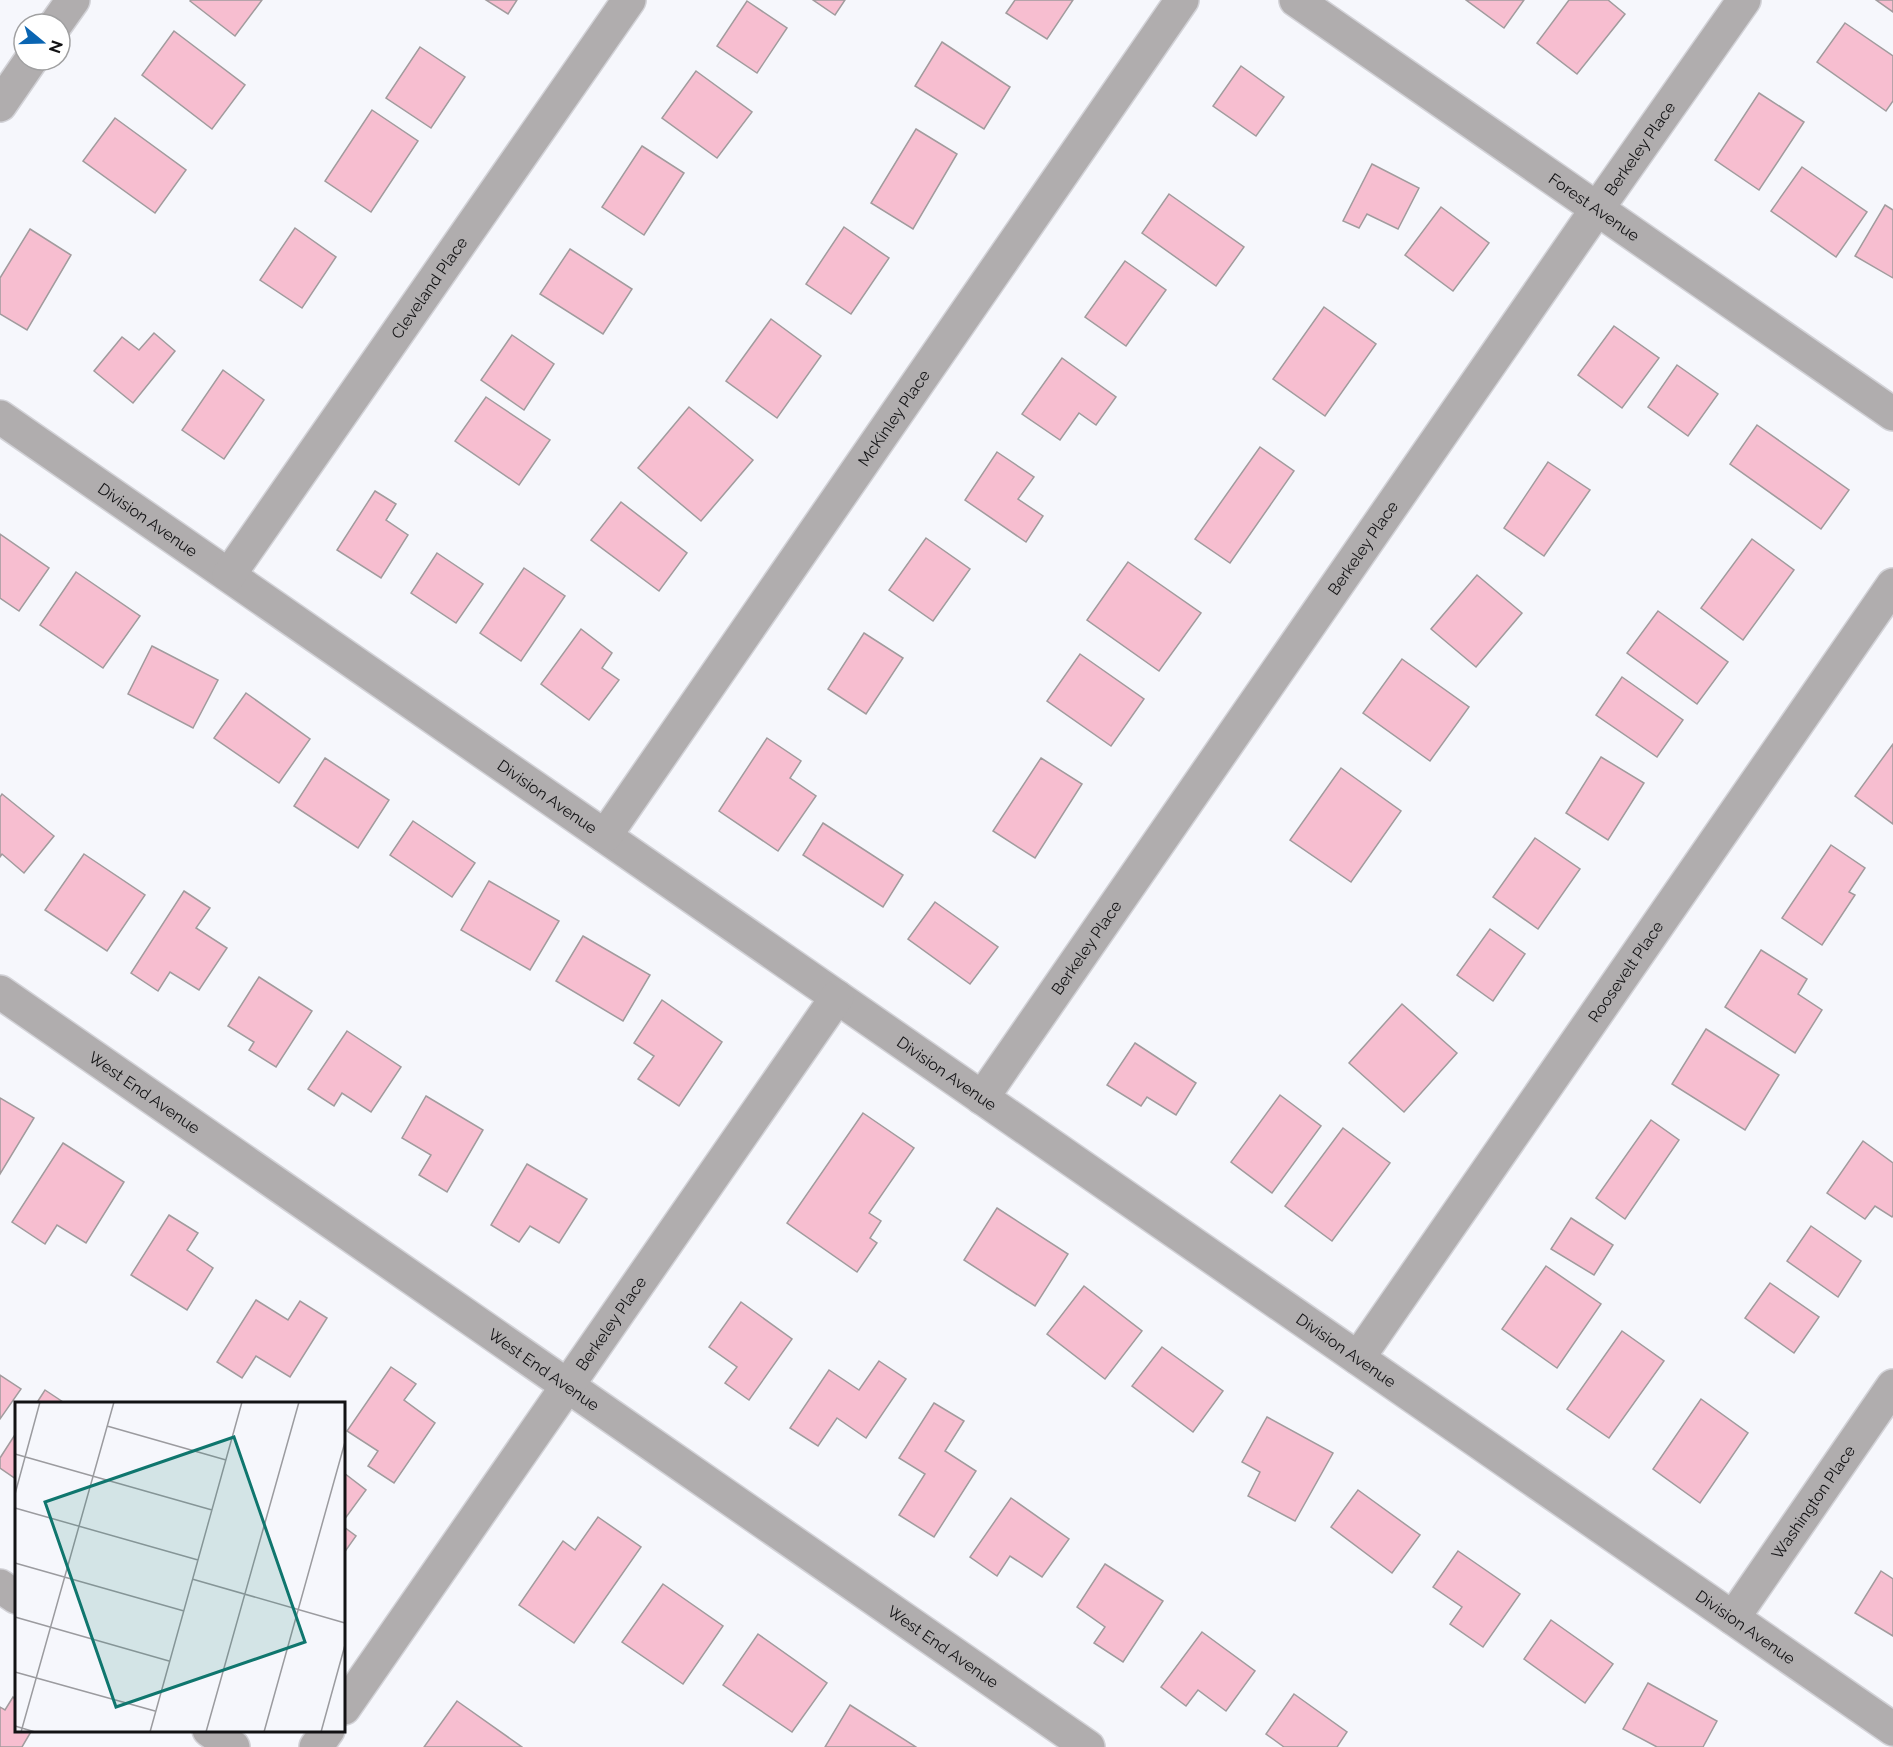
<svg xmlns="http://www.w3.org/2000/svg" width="1893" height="1747" font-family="Raleway,sans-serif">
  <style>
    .building { fill: #f7bed0; stroke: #a19b9d; stroke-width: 1.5 }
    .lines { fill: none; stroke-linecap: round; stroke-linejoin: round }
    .minor-casing { stroke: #d2d2d7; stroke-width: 36 }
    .minor { stroke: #b0adae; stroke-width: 33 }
    .labels { text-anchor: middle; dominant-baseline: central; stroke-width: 5; stroke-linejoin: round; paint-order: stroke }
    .street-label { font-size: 16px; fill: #121214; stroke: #fff }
    .inset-road { fill: none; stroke: #9b9b9f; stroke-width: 1.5 }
    .view { fill: #0f766e; fill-opacity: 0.15; stroke: #0f766e; stroke-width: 3 }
    .inset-edge { fill: none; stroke: #121214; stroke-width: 3 }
  </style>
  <rect width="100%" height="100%" fill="#f6f7fc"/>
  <g class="building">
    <path d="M191,0H262L235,36L190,1Z"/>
    <path d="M486,0H517L508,14Z"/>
    <path d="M813,0H845L835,15Z"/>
    <path d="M1015,0H1073L1047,39L1006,13Z"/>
    <path d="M1466,0H1524L1504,28Z"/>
    <path d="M1569,0H1608L1625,14L1577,74L1537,43Z"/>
    <path d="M1876,0H1893V12Z"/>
    <path d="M747,1L787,28L757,73L717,46Z"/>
    <path d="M1845,23L1893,56V101L1886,111L1817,62Z"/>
    <path d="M174,31L245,85L212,129L142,75Z"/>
    <path d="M942,42L1010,87L984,129L915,86Z"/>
    <path d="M420,47L465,77L431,128L386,98Z"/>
    <path d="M1241,66L1284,97L1256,136L1213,106Z"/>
    <path d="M696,71L752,112L717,158L662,118Z"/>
    <path d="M1759,93L1804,122L1759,190L1715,160Z"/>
    <path d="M372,110L418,141L371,212L325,181Z"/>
    <path d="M115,118L186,170L155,213L83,161Z"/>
    <path d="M916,129L957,154L913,229L871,203Z"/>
    <path d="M642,146L684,173L644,235L602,207Z"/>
    <path d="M1372,164L1419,188L1398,229L1367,214L1359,228L1343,221Z"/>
    <path d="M1802,167L1867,212L1836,257L1771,211Z"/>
    <path d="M1169,194L1244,247L1216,286L1142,233Z"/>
    <path d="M1885,205L1893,210V278L1855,256Z"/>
    <path d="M1441,207L1489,243L1453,291L1405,255Z"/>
    <path d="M844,227L889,258L851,314L806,284Z"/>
    <path d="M295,228L336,257L302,308L260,280Z"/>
    <path d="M30,229L71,255L27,330L0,314V278Z"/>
    <path d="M570,249L632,289L603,334L540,294Z"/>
    <path d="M1125,261L1166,290L1126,346L1085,317Z"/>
    <path d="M1324,307L1376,344L1325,416L1273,379Z"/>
    <path d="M771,319L821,356L777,418L726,381Z"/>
    <path d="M1614,326L1659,358L1622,408L1578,375Z"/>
    <path d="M154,333L175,351L133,403L94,371L122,337L139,350Z"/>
    <path d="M512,335L554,364L524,410L481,380Z"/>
    <path d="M1062,358L1116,397L1096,425L1079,413L1060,440L1022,414Z"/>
    <path d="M1677,365L1718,394L1688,436L1648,407Z"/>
    <path d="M223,370L264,400L224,459L182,430Z"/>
    <path d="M486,397L550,440L519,485L455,441Z"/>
    <path d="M689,407L753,460L701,521L638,468Z"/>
    <path d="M1757,425L1849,490L1821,529L1730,464Z"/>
    <path d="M1260,447L1294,471L1230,563L1195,539Z"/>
    <path d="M997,452L1034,477L1018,499L1043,516L1026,542L965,500Z"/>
    <path d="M1548,462L1590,490L1544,556L1504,528Z"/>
    <path d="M375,491L396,504L386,520L408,535L381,578L337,550Z"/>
    <path d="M621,502L687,553L659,591L591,540Z"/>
    <path d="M0,534L49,568L19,611L0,598Z"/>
    <path d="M926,538L970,569L933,621L889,590Z"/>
    <path d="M1752,539L1794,570L1743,640L1701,608Z"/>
    <path d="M437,553L483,584L456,623L411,593Z"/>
    <path d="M1128,562L1201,613L1159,671L1087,620Z"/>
    <path d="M524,568L565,596L521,661L480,633Z"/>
    <path d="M76,572L140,616L103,668L40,625Z"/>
    <path d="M1477,575L1522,613L1476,667L1431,629Z"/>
    <path d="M1658,611L1728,662L1697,704L1627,653Z"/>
    <path d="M581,629L612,653L602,668L619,680L589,720L541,684Z"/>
    <path d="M864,633L903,658L866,714L828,689Z"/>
    <path d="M152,646L218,680L193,728L128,694Z"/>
    <path d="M1080,654L1144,699L1111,746L1047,701Z"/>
    <path d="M1402,659L1469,707L1430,761L1363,713Z"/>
    <path d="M1622,677L1683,720L1657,757L1596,715Z"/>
    <path d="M246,693L310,739L279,783L214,738Z"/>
    <path d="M767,738L801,761L790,778L816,796L778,851L719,811Z"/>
    <path d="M1893,744V824L1855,796Z"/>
    <path d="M1601,757L1644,783L1608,840L1566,813Z"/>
    <path d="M325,758L389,800L358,848L294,806Z"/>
    <path d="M1041,758L1082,784L1035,858L993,831Z"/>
    <path d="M1341,768L1401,811L1351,882L1290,840Z"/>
    <path d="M2,794L54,836L24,873L2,854L0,857V797Z"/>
    <path d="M413,821L475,863L452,897L390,855Z"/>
    <path d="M823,823L903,875L883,907L803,855Z"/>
    <path d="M1535,838L1580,869L1538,929L1493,897Z"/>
    <path d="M1831,845L1865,868L1849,892L1855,895L1822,945L1782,918Z"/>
    <path d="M84,854L145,895L107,951L45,910Z"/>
    <path d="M489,881L559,921L530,970L461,930Z"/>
    <path d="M184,891L210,908L196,928L227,948L199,990L170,972L158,991L131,973Z"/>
    <path d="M935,902L998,947L970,984L908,939Z"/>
    <path d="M1490,929L1525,954L1493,1001L1457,975Z"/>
    <path d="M583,936L650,975L623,1021L556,981Z"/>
    <path d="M1761,950L1807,979L1798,994L1822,1010L1795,1053L1725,1007Z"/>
    <path d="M259,977L312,1011L276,1067L249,1050L254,1042L228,1026Z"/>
    <path d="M662,1000L722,1042L679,1106L638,1079L654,1056L634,1043Z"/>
    <path d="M1402,1004L1457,1053L1404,1112L1349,1063Z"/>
    <path d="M1706,1029L1779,1075L1745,1130L1672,1084Z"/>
    <path d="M347,1031L401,1067L371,1112L342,1093L334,1106L308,1089Z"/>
    <path d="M1135,1043L1196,1083L1176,1115L1147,1097L1141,1106L1107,1085Z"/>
    <path d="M1280,1095L1321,1126L1272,1193L1231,1162Z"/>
    <path d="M426,1096L483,1130L447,1192L419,1175L431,1155L402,1138Z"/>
    <path d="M0,1098L34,1118L0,1174Z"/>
    <path d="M863,1113L914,1148L869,1213L881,1221L870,1238L877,1243L857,1272L787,1223Z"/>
    <path d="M1651,1120L1679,1140L1625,1219L1596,1198Z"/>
    <path d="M1343,1128L1390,1163L1332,1241L1285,1206Z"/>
    <path d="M1863,1141L1893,1163V1215L1892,1217L1875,1206L1865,1219L1827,1193Z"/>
    <path d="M63,1143L124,1182L86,1243L57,1225L45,1244L12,1222Z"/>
    <path d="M527,1164L587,1199L559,1243L530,1226L519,1242L491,1225Z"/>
    <path d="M997,1208L1068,1254L1035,1306L964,1260Z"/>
    <path d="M169,1215L198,1233L187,1250L213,1268L187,1310L131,1275Z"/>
    <path d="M1571,1218L1613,1245L1594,1275L1551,1249Z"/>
    <path d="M1811,1226L1861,1261L1838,1297L1787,1261Z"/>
    <path d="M1546,1266L1601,1304L1557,1368L1502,1329Z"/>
    <path d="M1770,1283L1819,1317L1794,1353L1745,1318Z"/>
    <path d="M1084,1286L1142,1331L1105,1379L1047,1334Z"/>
    <path d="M256,1300L288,1320L300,1301L327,1318L290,1377L256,1356L242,1378L217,1362Z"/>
    <path d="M741,1302L792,1339L749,1400L725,1383L737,1367L709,1347Z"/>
    <path d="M1622,1331L1664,1361L1609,1438L1567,1409Z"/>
    <path d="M1162,1347L1223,1391L1193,1432L1132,1386Z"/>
    <path d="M879,1361L906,1379L866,1438L837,1418L818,1446L790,1428L829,1370L859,1390Z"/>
    <path d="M391,1367L416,1384L404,1400L435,1423L394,1483L368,1466L378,1451L347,1431Z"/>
    <path d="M0,1375L21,1389L0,1419Z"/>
    <path d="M45,1390L66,1404H36Z"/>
    <path d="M1701,1399L1748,1433L1700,1503L1653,1469Z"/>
    <path d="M934,1403L964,1421L945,1451L976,1471L934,1537L899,1515L925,1474L899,1458Z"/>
    <path d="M1267,1417L1333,1453L1295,1521L1248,1496L1260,1472L1242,1462Z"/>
    <path d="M16,1433V1479L0,1468V1458Z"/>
    <path d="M344,1473L366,1490L344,1520Z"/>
    <path d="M1358,1490L1420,1535L1392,1573L1331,1527Z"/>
    <path d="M1011,1498L1069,1539L1042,1577L1010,1556L997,1576L970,1557Z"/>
    <path d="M598,1517L641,1547L574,1643L519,1605L563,1541L575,1550Z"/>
    <path d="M344,1527L356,1536L344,1553Z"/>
    <path d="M1458,1551L1520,1594L1483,1647L1450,1624L1462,1607L1433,1587Z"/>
    <path d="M1105,1564L1163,1601L1123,1662L1094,1643L1105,1627L1077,1607Z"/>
    <path d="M1881,1571L1893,1579V1636L1855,1613Z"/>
    <path d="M663,1584L723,1626L683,1684L622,1642Z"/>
    <path d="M1551,1620L1613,1664L1585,1703L1524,1659Z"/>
    <path d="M1202,1632L1255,1671L1226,1711L1198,1690L1186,1706L1161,1687Z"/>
    <path d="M758,1634L827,1683L792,1732L723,1685Z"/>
    <path d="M1648,1683L1717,1721L1703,1747H1657L1623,1729Z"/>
    <path d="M1294,1694L1347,1732L1337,1747H1284L1266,1734Z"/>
    <path d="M13,1697L16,1700V1730H32L22,1747H0V1707L5,1710Z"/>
    <path d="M457,1701L522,1747H424Z"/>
    <path d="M850,1705L916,1747H825Z"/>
  </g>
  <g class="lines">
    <defs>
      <g id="minor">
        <path id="s1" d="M1296,0L1893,414"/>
        <path d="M56,24L73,0"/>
        <path d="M0,105L31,60"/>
        <path id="s2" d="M0,417L1893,1729"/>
        <path id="s3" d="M229,575L629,0"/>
        <path id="s4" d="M605,836L1182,0"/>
        <path id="s5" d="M0,992L1088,1747"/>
        <path id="s6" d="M982,1098L1597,209L1744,0"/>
        <path id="s7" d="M1358,1358L1893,585"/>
        <path d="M0,1586L16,1597"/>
        <path id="s8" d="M1733,1618L1893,1386"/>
        <path id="s9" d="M344,1708L837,997"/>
        <path d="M209,1730L233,1747"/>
        <path d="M316,1747L328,1730"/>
      </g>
    </defs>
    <use href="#minor" class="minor-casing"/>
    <use href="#minor" class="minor"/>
  </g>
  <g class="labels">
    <g class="street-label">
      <text stroke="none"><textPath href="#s6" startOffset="1155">Berkeley Place</textPath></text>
      <text stroke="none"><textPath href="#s1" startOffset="363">Forest Avenue</textPath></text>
      <text stroke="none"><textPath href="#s3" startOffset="350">Cleveland Place</textPath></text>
      <text stroke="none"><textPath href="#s4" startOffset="508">McKinley Place</textPath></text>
      <text stroke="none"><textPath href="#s2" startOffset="180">Division Avenue</textPath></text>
      <text stroke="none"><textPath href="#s6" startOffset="669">Berkeley Place</textPath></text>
      <text stroke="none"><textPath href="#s2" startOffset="666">Division Avenue</textPath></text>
      <text stroke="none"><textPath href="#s6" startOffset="183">Berkeley Place</textPath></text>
      <text stroke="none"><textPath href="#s7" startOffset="470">Roosevelt Place</textPath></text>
      <text stroke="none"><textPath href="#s2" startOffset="1152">Division Avenue</textPath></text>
      <text stroke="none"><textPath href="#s5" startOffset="176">West End Avenue</textPath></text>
      <text stroke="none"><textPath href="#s9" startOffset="468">Berkeley Place</textPath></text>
      <text stroke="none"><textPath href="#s2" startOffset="1638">Division Avenue</textPath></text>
      <text stroke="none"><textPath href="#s5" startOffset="662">West End Avenue</textPath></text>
      <text stroke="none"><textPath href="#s8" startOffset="141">Washington Place</textPath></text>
      <text stroke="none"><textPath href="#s2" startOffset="2124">Division Avenue</textPath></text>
      <text stroke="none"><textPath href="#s5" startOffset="1148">West End Avenue</textPath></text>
    </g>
  </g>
  <g transform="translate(15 1402)">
    <rect width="330" height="330" fill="#f6f7fc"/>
    <path class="inset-road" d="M92,24L211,58M0,52L197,108M0,92L25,0M0,106L183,158M0,161L169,209M177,177L330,221M0,215L154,259M0,270L140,309M0,324L20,330M6,330L99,0M135,330L227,0M191,330L284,0M249,330L330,40M306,330L330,243"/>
    <path class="view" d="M219,35L290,240L101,305L30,100Z"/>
    <rect width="330" height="330" class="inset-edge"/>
  </g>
  <g transform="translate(42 42) rotate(109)"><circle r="28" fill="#ffffff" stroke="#a0a0a1" stroke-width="1.5"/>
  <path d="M0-4.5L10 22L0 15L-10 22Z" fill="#0a65b2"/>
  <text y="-9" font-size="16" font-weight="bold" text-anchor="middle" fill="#121214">N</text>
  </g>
</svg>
